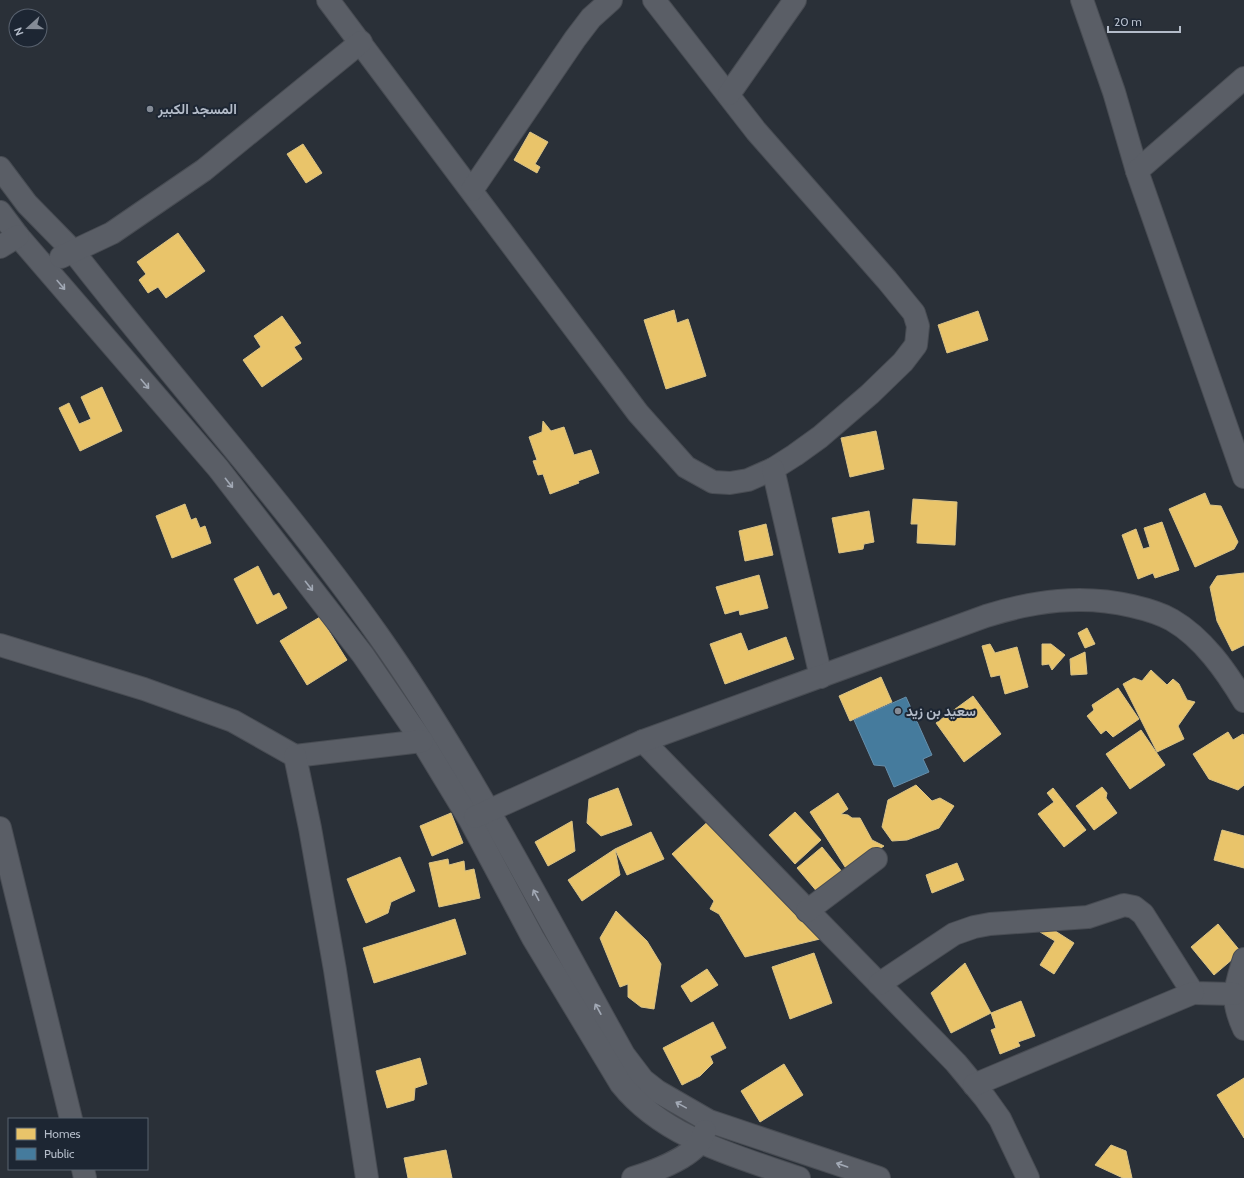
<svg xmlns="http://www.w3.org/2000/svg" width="1244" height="1178" font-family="Cabin,Vazirmatn,sans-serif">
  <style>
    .homes { fill: #e9c46a; stroke: #d9c286 }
    .public { fill: #457b9d; stroke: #668eaa }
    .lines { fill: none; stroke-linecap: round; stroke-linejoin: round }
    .minor-casing { stroke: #484c53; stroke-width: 24 }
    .minor { stroke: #5a5e66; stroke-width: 22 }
    .oneway { stroke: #a2a9b5 }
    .poi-dot { fill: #848b96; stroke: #1d2633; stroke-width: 1.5 }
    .labels { text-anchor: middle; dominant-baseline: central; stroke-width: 4; stroke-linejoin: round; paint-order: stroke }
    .poi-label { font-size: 14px; font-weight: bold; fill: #b4bcc9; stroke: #1d2633; text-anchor: start }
  </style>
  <rect width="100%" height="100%" fill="#2a3038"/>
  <g class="homes">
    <path d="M530,132L548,142L535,164L540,167L537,173L514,160Z"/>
    <path d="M303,144L322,173L306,183L287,154Z"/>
    <path d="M178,233L205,271L166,298L158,287L148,293L139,280L146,274L137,262Z"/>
    <path d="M674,310L677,323L688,319L706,376L666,389L644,320Z"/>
    <path d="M978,311L988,340L947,353L938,325Z"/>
    <path d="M282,316L301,343L294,347L302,359L262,387L243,360L261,347L254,336Z"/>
    <path d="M102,387L122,431L80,451L59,408L69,403L79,424L91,419L81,397Z"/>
    <path d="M543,421L551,431L564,427L574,455L591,450L599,473L578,481L579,483L550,494L543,474L538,475L533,461L537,460L529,437L542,432Z"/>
    <path d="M876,431L884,469L850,477L841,438Z"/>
    <path d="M1205,493L1210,505L1221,506L1238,542L1234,549L1195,567L1169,509Z"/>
    <path d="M913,499L957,502L955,545L917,543L918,524H911Z"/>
    <path d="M185,504L191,520L196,518L200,528L205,526L211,543L172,558L156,516Z"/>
    <path d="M869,511L874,542L864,544L863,549L839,553L832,518Z"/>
    <path d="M1162,522L1179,570L1155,578L1153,573L1138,579L1122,535L1136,529L1143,549L1150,547L1144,528Z"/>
    <path d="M766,524L773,555L745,561L739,531Z"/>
    <path d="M258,566L273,596L279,593L287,608L257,624L234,579Z"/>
    <path d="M1244,573V645L1232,651L1217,621L1210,587L1217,576Z"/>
    <path d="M759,575L768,608L740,615L739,610L725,614L716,587Z"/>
    <path d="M320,617L347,660L307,685L280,641Z"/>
    <path d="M1087,628L1095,644L1085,648L1078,633Z"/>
    <path d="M741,633L748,651L786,637L794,659L725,684L710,644Z"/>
    <path d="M990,644L995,653L1017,647L1028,687L1005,694L1000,675L991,677L982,646Z"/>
    <path d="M1042,644H1051L1065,655L1052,670L1049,664L1042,665Z"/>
    <path d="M1085,652L1087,674L1071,675L1070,659Z"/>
    <path d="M1151,670L1167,685L1173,679L1179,684L1187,700L1195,702L1178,726L1184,739L1157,752L1123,684L1134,678L1142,681Z"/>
    <path d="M881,677L892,702L850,721L839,696Z"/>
    <path d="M1118,688L1139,719L1113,737L1106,730L1101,734L1087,716L1094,710L1092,705Z"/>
    <path d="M973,696L1001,734L964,762L936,723Z"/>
    <path d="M1141,730L1165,765L1130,789L1106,754Z"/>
    <path d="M1228,732L1233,740L1243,734L1244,736V785L1238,790L1209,779L1193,754Z"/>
    <path d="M916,785L932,801L940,798L954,806L939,828L907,840L892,841L882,827L888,800Z"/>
    <path d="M1102,787L1107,793L1106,798L1117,813L1094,830L1076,806Z"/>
    <path d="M618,788L632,825L601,836L587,823L589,799Z"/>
    <path d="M1053,788L1086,830L1064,847L1038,814L1054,802L1047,793Z"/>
    <path d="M838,793L848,809L841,814L848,815L852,818H860L872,840L884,846L847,870L810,812Z"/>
    <path d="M795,812L821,840L795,864L769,835Z"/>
    <path d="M451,813L463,843L432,856L420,826Z"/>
    <path d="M712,818L820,939L745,957L719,914L710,909L714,901L672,854Z"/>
    <path d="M572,821L575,851L548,866L535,842Z"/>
    <path d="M1222,830L1244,836V868L1214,860Z"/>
    <path d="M651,832L664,859L627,875L615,849Z"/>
    <path d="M822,847L843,873L819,894L797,868Z"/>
    <path d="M615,849L620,875L582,901L568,880Z"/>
    <path d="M400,857L415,891L391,902L388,913L366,923L347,879Z"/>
    <path d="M448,859L449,865L464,861L465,871L474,869L480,898L439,907L429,863Z"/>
    <path d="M957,863L964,880L932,893L926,875Z"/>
    <path d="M616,911L647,941L661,964L654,1009L641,1007L628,997V984L620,987L600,938Z"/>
    <path d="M455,919L466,954L374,983L363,948Z"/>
    <path d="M1218,924L1241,952L1214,975L1191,947Z"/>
    <path d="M1049,927L1074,943L1054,974L1040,965L1055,941L1040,932Z"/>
    <path d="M814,953L832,1003L790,1019L772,967Z"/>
    <path d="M965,963L991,1013L951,1033L931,993Z"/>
    <path d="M707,969L718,985L691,1002L681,986Z"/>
    <path d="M1021,1001L1035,1036L1018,1042L1020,1046L1000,1054L991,1030L996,1028L991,1013Z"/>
    <path d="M713,1022L726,1048L710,1056L713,1063L700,1076L682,1085L663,1048Z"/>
    <path d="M420,1058L427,1084L415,1088L414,1100L387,1108L376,1071Z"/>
    <path d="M784,1064L803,1095L760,1122L741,1091Z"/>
    <path d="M1244,1078V1138L1217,1095Z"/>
    <path d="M1111,1145L1126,1151L1132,1178H1123L1095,1165Z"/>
    <path d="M446,1150L452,1178H408L404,1158Z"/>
  </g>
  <path class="public" d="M906,697L932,755L923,759L929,772L894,787L885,766L874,765L854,720Z"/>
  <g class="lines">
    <defs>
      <g id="minor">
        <path d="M328,0L638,413L686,467L713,482L730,483L748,480L773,469L795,455L820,437L870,394L903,362L916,345L918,326L914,313L887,280L756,131L654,0"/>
        <path d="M1082,0L1114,92L1137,171"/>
        <path d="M1244,78L1137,171L1244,477"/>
        <path d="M729,94L795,0"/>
        <path d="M0,168L27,204L73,251C173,380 284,502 378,635C471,767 545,914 624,1055L643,1080L657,1091L709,1121L879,1178"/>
        <path d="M472,190L575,39L591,18L611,0"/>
        <path d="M0,212L18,236L218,468L363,655L422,741L470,820L533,938L621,1084C664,1138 736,1156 799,1178"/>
        <path d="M0,247L18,236"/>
        <path d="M61,257L112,233L204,170L361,42"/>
        <path d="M773,469L821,677"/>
        <path d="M0,645L144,689L233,721L295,756L422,741"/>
        <path d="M643,741L956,1063L985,1098L1000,1119L1028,1178"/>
        <path d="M295,756L310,828L335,970L367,1178"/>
        <path d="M475,817L643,741L986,616C1034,601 1082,594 1132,606C1145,609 1160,613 1172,620C1203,638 1226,671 1244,701"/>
        <path d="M0,828L71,1119"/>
        <path d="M807,911L876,859"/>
        <path d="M1244,959C1235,988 1230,999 1244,1029"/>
        <path d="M879,984L954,934L974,927L990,924L1088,917L1124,905L1134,907L1143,914L1193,993L1234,994"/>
        <path d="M974,1085L1193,993"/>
        <path d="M83,1169L85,1178"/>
        <path d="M633,1178C652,1172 688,1159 700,1142C702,1139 703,1134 705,1131"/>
      </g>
    </defs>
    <use href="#minor" class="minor-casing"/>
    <use href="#minor" class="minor"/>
  </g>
  <defs><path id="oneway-shaft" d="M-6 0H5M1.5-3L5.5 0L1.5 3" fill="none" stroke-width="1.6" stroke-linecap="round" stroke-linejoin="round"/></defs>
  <g class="oneway">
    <use href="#oneway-shaft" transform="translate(61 285) rotate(50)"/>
    <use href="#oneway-shaft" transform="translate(145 384) rotate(50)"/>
    <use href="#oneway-shaft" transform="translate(229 483) rotate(52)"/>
    <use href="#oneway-shaft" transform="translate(309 586) rotate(52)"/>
    <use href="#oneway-shaft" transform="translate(536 895) rotate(-118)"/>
    <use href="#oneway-shaft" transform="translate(598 1009) rotate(-119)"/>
    <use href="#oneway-shaft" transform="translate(681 1105) rotate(-151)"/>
    <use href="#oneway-shaft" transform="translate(842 1165) rotate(-161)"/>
  </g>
  <g class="poi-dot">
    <circle cx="150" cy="109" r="4"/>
    <circle cx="898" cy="711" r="4"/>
  </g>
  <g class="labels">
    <g class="poi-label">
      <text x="158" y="109">المسجد الكبير</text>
      <text x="906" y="711">سعيد بن زيد</text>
    </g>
  </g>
  <rect x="8" y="1118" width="140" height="52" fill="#1d2633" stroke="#59626f"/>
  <rect x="16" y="1128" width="20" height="12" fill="#e9c46a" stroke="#59626f"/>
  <text x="44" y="1138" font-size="12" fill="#b4bcc9">Homes</text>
  <rect x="16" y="1148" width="20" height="12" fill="#457b9d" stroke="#59626f"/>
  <text x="44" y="1158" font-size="12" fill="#b4bcc9">Public</text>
  <g transform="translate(28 28) rotate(249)"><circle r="19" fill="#1d2633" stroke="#59626f"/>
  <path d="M0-3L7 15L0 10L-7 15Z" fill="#848b96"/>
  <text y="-6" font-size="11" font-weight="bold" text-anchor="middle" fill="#b4bcc9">N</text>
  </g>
  <path d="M1108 26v6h72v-6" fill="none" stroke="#b4bcc9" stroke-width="2"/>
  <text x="1114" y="26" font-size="12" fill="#b4bcc9" stroke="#1d2633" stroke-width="3" paint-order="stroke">20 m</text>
</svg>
